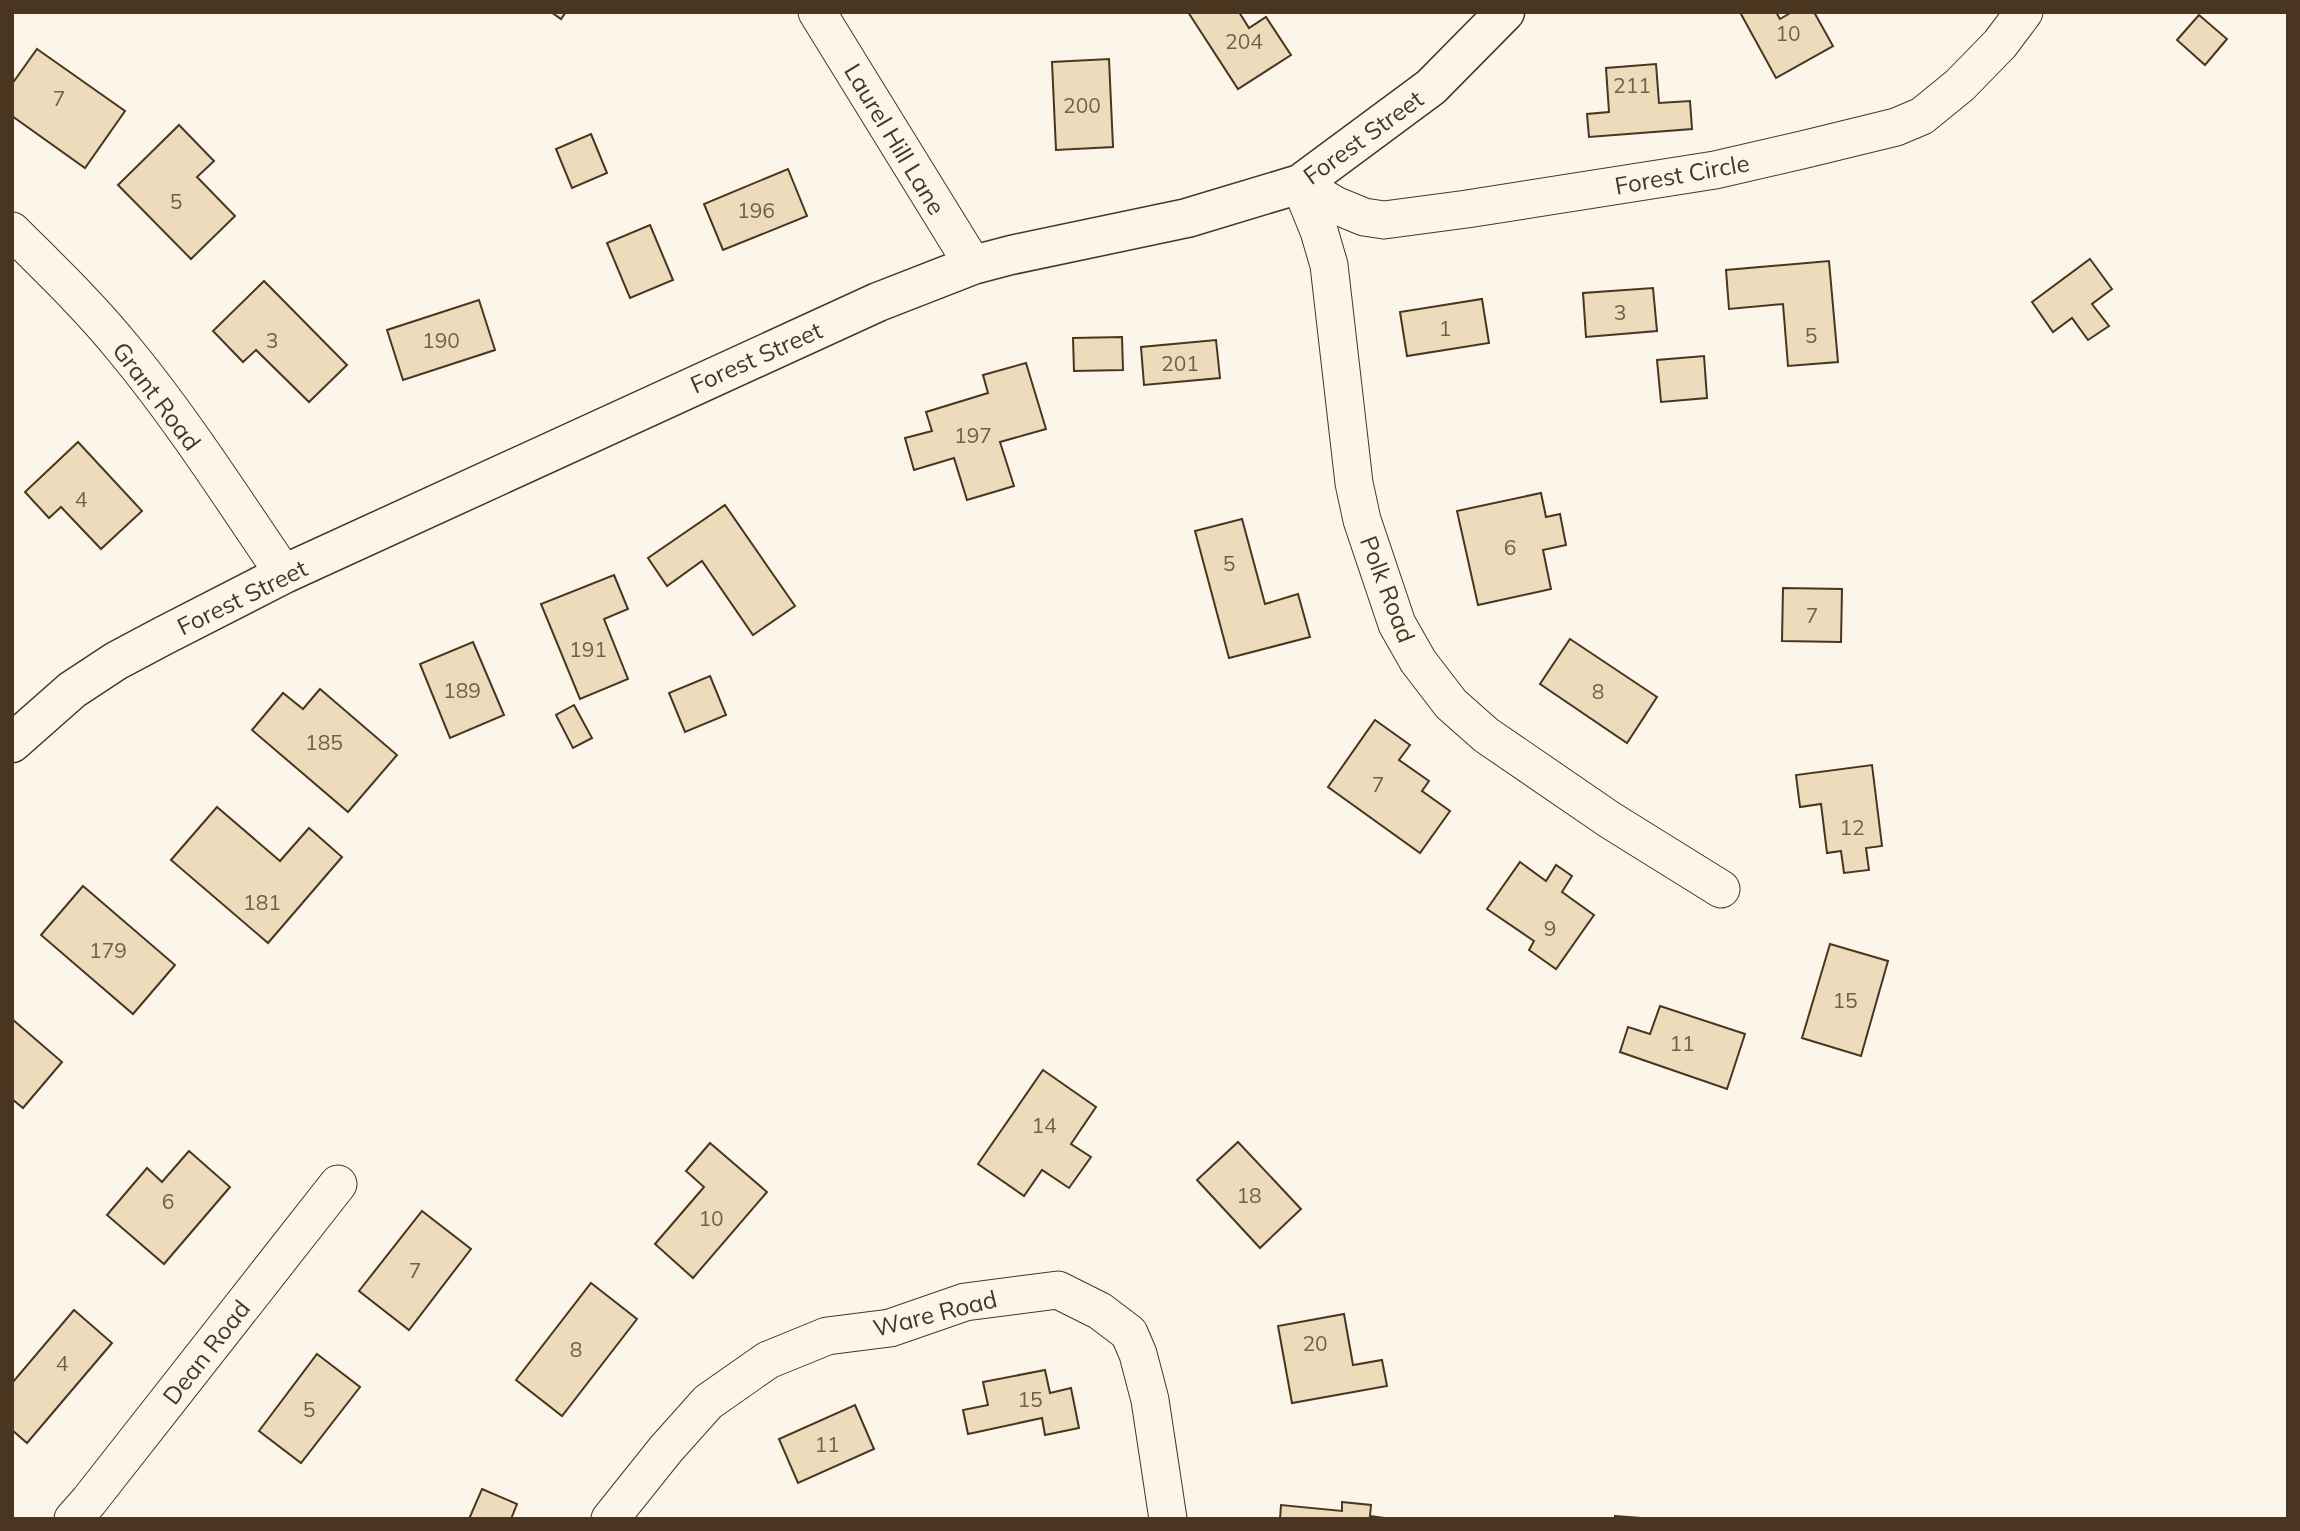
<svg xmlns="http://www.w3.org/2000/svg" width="2300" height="1531" font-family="Mulish,sans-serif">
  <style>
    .building { fill: #ecdcbc; stroke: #4a3520; stroke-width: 2 }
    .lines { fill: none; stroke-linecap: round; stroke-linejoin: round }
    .minor-casing { stroke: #4a3520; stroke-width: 39 }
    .secondary-casing { stroke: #4a3520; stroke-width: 41 }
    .minor { stroke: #fbf6e9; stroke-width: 37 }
    .secondary { stroke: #fbf6e9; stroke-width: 38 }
    .labels { text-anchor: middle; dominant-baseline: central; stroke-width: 5; stroke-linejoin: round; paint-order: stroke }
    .number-label { font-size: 21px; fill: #725f47 }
    .street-label { font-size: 24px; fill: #4a3520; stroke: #fbf6e9 }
  </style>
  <rect width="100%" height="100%" fill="#fbf6e9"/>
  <g class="building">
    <path d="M551,12H566L561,19Z"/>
    <path d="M1188,12H1239L1249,28L1266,17L1291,55L1238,89Z"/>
    <path d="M1744,12H1776L1780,19L1792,12H1814L1833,46L1776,78L1741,14Z"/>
    <path d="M2199,15L2227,39L2205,65L2177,40Z"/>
    <path d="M37,49L125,111L85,168L12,116V84Z"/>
    <path d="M1109,59L1113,147L1056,150L1052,62Z"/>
    <path d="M1656,64L1659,103L1690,101L1692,129L1589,137L1587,114L1609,112L1606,68Z"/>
    <path d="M179,125L214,161L197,177L235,216L191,259L118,185Z"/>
    <path d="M591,134L607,173L572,188L556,149Z"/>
    <path d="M788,169L807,216L723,250L704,204Z"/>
    <path d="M650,225L673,280L630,298L607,243Z"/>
    <path d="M2090,259L2112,289L2092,304L2109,326L2088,340L2072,318L2053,332L2032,302Z"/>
    <path d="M1829,261L1838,362L1788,366L1783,304L1729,309L1726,270Z"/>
    <path d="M264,281L347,365L309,402L256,350L243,362L213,331Z"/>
    <path d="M1653,288L1657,331L1586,337L1583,293Z"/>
    <path d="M1482,299L1489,343L1407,356L1400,312Z"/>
    <path d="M479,300L495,350L403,380L387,330Z"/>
    <path d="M1122,337L1123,370L1074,371L1073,338Z"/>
    <path d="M1216,340L1220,378L1144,385L1141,347Z"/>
    <path d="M1704,356L1707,398L1661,402L1657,360Z"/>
    <path d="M1026,363L1046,429L1000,442L1014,486L967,500L954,458L914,470L905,438L932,431L926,412L988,393L983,375Z"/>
    <path d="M78,442L142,511L101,549L61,507L49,518L25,492Z"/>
    <path d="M1541,493L1546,517L1560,514L1566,545L1543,550L1551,589L1478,605L1457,511Z"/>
    <path d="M725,505L795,606L753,635L702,561L667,586L648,558Z"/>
    <path d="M1242,519L1265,604L1298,594L1310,637L1229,658L1195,531Z"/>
    <path d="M614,575L628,609L604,619L628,679L580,699L541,604Z"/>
    <path d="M1783,588L1842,589L1841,642L1782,641Z"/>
    <path d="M1570,639L1657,697L1627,743L1540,684Z"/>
    <path d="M473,642L504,715L450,738L420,664Z"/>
    <path d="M710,676L726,715L685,732L669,693Z"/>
    <path d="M320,689L397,755L348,812L252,730L283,693L303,709Z"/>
    <path d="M574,705L592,738L573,748L556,715Z"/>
    <path d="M1375,720L1410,745L1399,760L1429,781L1422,791L1450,811L1420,853L1328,787Z"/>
    <path d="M1872,765L1882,846L1866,848L1869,870L1844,873L1841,851L1827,853L1821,804L1800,807L1796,775Z"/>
    <path d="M217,807L280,861L309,828L342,857L268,943L171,860Z"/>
    <path d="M1520,862L1546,881L1556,865L1572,876L1562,892L1594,915L1556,969L1529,950L1534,941L1487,909Z"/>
    <path d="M83,886L175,965L133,1014L41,935Z"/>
    <path d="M1830,944L1888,961L1861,1056L1802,1038Z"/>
    <path d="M1660,1006L1745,1034L1727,1089L1620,1052L1628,1027L1650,1034Z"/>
    <path d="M12,1019L62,1062L23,1108L12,1099Z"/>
    <path d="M1043,1070L1096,1107L1071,1144L1091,1157L1069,1188L1042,1170L1024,1196L978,1164Z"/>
    <path d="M1238,1142L1301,1209L1260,1248L1197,1180Z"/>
    <path d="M710,1143L767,1192L693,1278L655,1244L704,1187L686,1171Z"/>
    <path d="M189,1151L230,1187L164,1264L107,1215L147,1168L162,1182Z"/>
    <path d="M422,1211L471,1249L409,1330L359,1291Z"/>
    <path d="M591,1283L637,1319L562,1416L516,1380Z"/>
    <path d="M74,1310L112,1343L27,1443L12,1430V1383Z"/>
    <path d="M1344,1314L1353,1365L1382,1360L1387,1386L1292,1403L1278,1326Z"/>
    <path d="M317,1354L360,1387L301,1463L259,1431Z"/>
    <path d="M1045,1370L1050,1393L1071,1388L1079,1428L1045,1435L1042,1418L968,1434L963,1410L988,1405L983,1382Z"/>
    <path d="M855,1405L874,1449L798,1483L779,1439Z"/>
    <path d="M482,1489L517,1504L511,1519H469Z"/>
    <path d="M1342,1502L1371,1505L1370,1516L1392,1519H1280L1281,1505L1342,1511Z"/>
    <path d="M1615,1516L1640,1518V1519H1615Z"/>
  </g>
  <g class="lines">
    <defs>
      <g id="minor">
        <path d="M817,12L973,265"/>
        <path d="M1300,184L1319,231L1329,265L1354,483L1362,520L1397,624L1418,661L1451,704L1486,735L1610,820L1721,889"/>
        <path d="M1300,184L1335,205L1364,217L1384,220L1467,209L1715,170L1806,149L1896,127L1922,116L1960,85L2000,44L2024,12"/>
        <path d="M12,231C50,269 89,306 123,348C182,419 232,498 284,574"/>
        <path d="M73,1519L89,1501L338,1184"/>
        <path d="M610,1519L666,1449L708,1402L768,1360L827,1336L890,1328L965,1302L1058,1290L1100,1311L1129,1333L1138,1354L1150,1400L1168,1519"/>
      </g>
      <path id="secondary" d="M12,743L72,690L116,661L163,636L284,574L878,302L973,265L1011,255L1187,218L1300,184L1431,87L1505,12"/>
    </defs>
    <use href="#minor" class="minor-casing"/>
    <use href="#secondary" class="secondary-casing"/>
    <use href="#minor" class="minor"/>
    <use href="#secondary" class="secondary"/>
  </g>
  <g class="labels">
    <g class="number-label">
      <text x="1788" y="33">10</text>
      <text x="1244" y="41">204</text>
      <text x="1632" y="85">211</text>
      <text x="59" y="98">7</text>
      <text x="1082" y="105">200</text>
      <text x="176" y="201">5</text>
      <text x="756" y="210">196</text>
      <text x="1620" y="312">3</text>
      <text x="1445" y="328">1</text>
      <text x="1811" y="335">5</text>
      <text x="272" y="340">3</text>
      <text x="441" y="340">190</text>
      <text x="1180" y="363">201</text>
      <text x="973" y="435">197</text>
      <text x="81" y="499">4</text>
      <text x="1510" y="547">6</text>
      <text x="1229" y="563">5</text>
      <text x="1812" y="615">7</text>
      <text x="588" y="649">191</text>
      <text x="462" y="690">189</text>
      <text x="1598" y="691">8</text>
      <text x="324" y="742">185</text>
      <text x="1378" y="784">7</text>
      <text x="1852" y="827">12</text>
      <text x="262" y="902">181</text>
      <text x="1550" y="928">9</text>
      <text x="108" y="950">179</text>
      <text x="1845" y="1000">15</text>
      <text x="1682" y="1043">11</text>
      <text x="1044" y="1125">14</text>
      <text x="1249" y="1195">18</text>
      <text x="168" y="1201">6</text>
      <text x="711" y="1218">10</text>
      <text x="415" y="1270">7</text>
      <text x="1315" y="1343">20</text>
      <text x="576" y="1349">8</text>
      <text x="62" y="1363">4</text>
      <text x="1030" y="1399">15</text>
      <text x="309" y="1409">5</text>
      <text x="827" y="1444">11</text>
    </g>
    <g class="street-label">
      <text transform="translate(1363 137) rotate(-36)">Forest Street</text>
      <text transform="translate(895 139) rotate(59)">Laurel Hill Lane</text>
      <text transform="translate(1682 174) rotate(-10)">Forest Circle</text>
      <text transform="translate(756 357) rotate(-24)">Forest Street</text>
      <text transform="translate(157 396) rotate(53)">Grant Road</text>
      <text transform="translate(1388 589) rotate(69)">Polk Road</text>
      <text transform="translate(242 597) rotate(-26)">Forest Street</text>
      <text transform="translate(935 1313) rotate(-14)">Ware Road</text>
      <text transform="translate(206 1352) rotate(-52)">Dean Road</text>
    </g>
  </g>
  <rect width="2300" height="1531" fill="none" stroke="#4a3520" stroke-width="28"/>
</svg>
